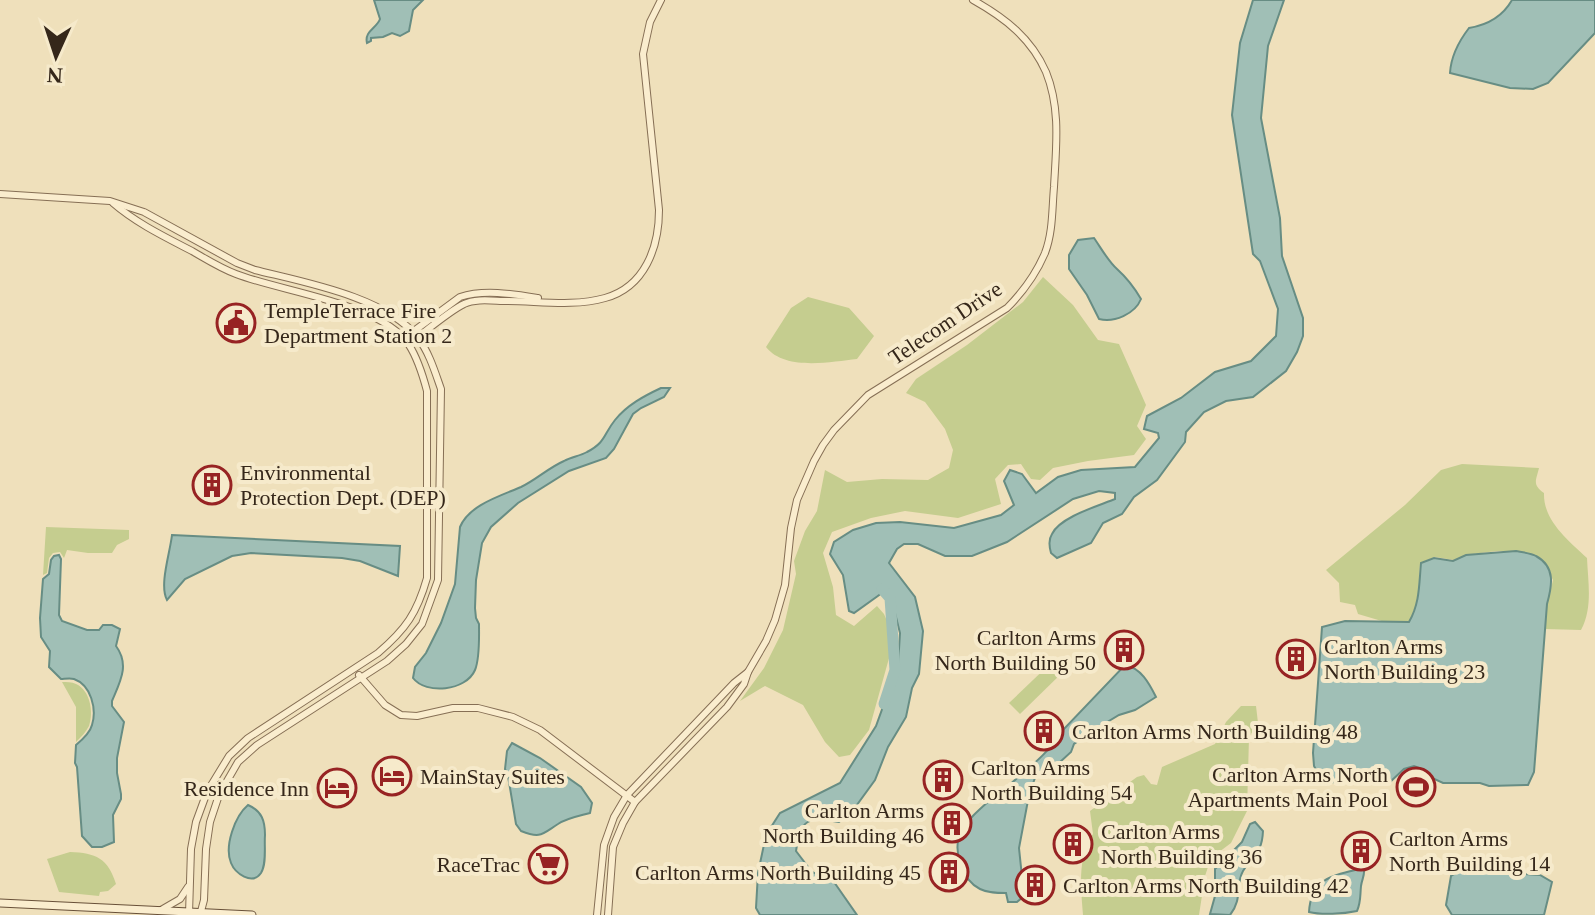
<svg xmlns="http://www.w3.org/2000/svg" width="1595" height="915" font-family="'Times New Roman',serif">
  <style>
    .green { fill: #c5cd8f }
    .water { fill: #a0bfb6; stroke: #678d84; stroke-width: 2 }
    .lines { fill: none; stroke-linecap: round; stroke-linejoin: round }
    .river { stroke: #a0bfb6; stroke-width: 11 }
    .tertiary-casing { stroke: #866f55; stroke-width: 8 }
    .secondary-casing { stroke: #685038; stroke-width: 9 }
    .tertiary { stroke: #faedce; stroke-width: 6 }
    .secondary { stroke: #faedce; stroke-width: 7 }
    .labels { text-anchor: middle; dominant-baseline: central; stroke-width: 8; stroke-linejoin: round; paint-order: stroke }
    .poi-label { font-size: 22px; fill: #35271a; stroke: #f6eacb; text-anchor: start }
    .street-label { font-size: 22px; fill: #35271a; stroke: #f6eacb }
  </style>
  <rect width="100%" height="100%" fill="#efe0bb"/>
  <g class="green">
    <path d="M1043,277L1073,305L1098,340L1119,344L1146,405L1137,426L1146,439L1134,455L1088,461L1053,468L1040,480L1031,479L1021,464L1008,465L995,479L1001,504L958,518L905,511L871,518L832,532L823,553L833,587L836,615L854,626L877,606L884,614L890,628L891,651L869,730L850,755L839,757L825,742L803,705L765,686L740,701L764,668L783,630L796,574L794,561L805,531L817,511L825,470L847,482L882,479L928,480L949,468L953,450L945,429L925,402L906,393L916,379L967,345L1023,302Z"/>
    <path d="M808,297L849,308L874,336L857,359C830,362 785,371 766,347L791,308Z"/>
    <path d="M1462,464L1539,468C1536,481 1532,484 1544,493C1543,521 1569,541 1587,558C1588,582 1593,608 1581,630L1545,629L1547,605L1553,580L1547,568L1535,555L1515,551H1497L1465,555L1454,560L1435,557L1420,563L1418,600L1409,622H1385L1358,614L1355,605L1340,602L1339,583L1326,570L1405,505L1441,470Z"/>
    <path d="M46,527L129,530V539L117,545L112,553H88L67,550L64,558L60,552L53,553L49,558L47,573L43,575Z"/>
    <path d="M1055,659L1065,670L1020,714L1009,703Z"/>
    <path d="M62,682C66,682 72,682 76,684C90,690 94,712 89,726C86,732 81,737 76,742V707Z"/>
    <path d="M1241,706H1256L1258,723L1249,737L1247,811L1231,843L1211,858L1205,876L1199,915H1083C1081,889 1077,857 1093,834L1090,811L1137,777L1144,775L1151,784L1157,785L1162,767L1215,744L1226,722Z"/>
    <path d="M70,852C96,853 108,858 116,884L108,891L100,892L99,896L59,892L47,859Z"/>
  </g>
  <g class="water">
    <path d="M374,0H423L413,10L409,31L400,36L392,33L383,37L371,38V41L367,43C364,31 377,28 380,19Z"/>
    <path d="M1253,0H1284L1268,46L1261,118L1280,218L1282,256L1303,318V336L1297,352L1286,371L1253,397L1226,401L1204,412L1186,432L1185,442L1157,480L1134,497L1122,514L1103,523L1091,543L1057,558L1051,553C1049,546 1048,540 1052,534C1060,517 1098,506 1115,499V493L1099,491L1073,499L1007,542L972,556H945L918,544H904L897,549L889,563L915,597L923,631L919,674L912,688L906,717L888,747L875,780L851,813L839,822C807,817 801,818 796,851L812,872L834,882L857,915H760L756,908L758,873L766,835L780,813L840,783L876,726L898,665L900,633L892,601L882,593L854,613L849,611L843,575L830,554L834,542L853,530L876,523L900,522L954,528L1001,515L1014,505L1004,481L1010,470L1022,474L1036,493L1058,477L1081,470L1135,467L1159,438L1158,433L1144,429L1147,416L1181,398L1215,372L1251,361L1276,336L1278,309L1260,261L1253,254L1232,115L1240,43Z"/>
    <path d="M1512,0H1595V33L1548,83L1533,89L1510,88L1450,73C1451,56 1459,41 1469,28C1487,25 1503,16 1512,0Z"/>
    <path d="M1094,238C1101,248 1108,261 1117,269C1127,278 1134,287 1141,299C1135,314 1114,323 1099,319L1087,295L1069,269V255L1078,240Z"/>
    <path d="M661,388H670L664,397L641,408L633,414L614,449L606,458L569,471L518,503L491,527L482,543L476,580L475,608L476,618L479,624C479,636 480,658 475,670C466,691 426,695 413,678L415,667L426,653L441,623L455,584L460,527C469,505 500,496 521,487C536,480 548,468 564,461C571,457 580,456 587,452C606,442 603,435 615,420C627,405 644,396 661,388Z"/>
    <path d="M172,535L400,546L398,576L360,561L342,558L251,553L232,556L185,579L167,600C159,585 170,553 172,535Z"/>
    <path d="M1516,551C1521,552 1531,553 1536,556C1556,567 1552,586 1547,604L1534,772L1528,785L1489,786L1480,783H1443L1430,777L1425,770L1414,766L1404,769L1389,783L1377,784L1327,782L1319,775L1314,766L1313,753L1322,627L1345,621L1409,622C1420,603 1419,584 1421,563L1434,558L1453,561L1466,555Z"/>
    <path d="M59,555L61,559L59,615L62,621L87,630H99L103,625H112L120,629L116,646C130,665 120,682 112,701V706L124,722L117,758V773L121,794V799L113,815L114,842L102,847H92L82,836L77,767L75,763L76,745C82,740 90,733 92,725C97,709 91,685 74,679C70,678 64,679 61,679L49,667L50,651L41,637L40,618L43,579L49,574L51,560L54,556Z"/>
    <path d="M1125,665C1141,668 1149,683 1156,697L1135,710L1119,715L1104,724L1074,744L1071,752L1059,763L1036,775L1029,795L1019,848L1024,896L1017,902H1008L1006,893C997,893 988,893 980,889C962,880 952,850 961,832C969,816 988,803 1001,790L1005,789C1024,771 1048,755 1061,732Z"/>
    <path d="M512,743L540,758L581,787L592,803L590,813C579,816 567,818 558,824C542,834 541,839 521,831L516,824L508,776L505,769L507,751Z"/>
    <path d="M248,805C262,811 265,821 265,835C264,846 267,863 261,873C252,886 235,873 231,863C224,846 235,816 248,805Z"/>
    <path d="M1255,822L1263,831C1262,854 1253,854 1243,871C1235,885 1243,899 1230,915L1210,914L1215,896V869L1242,842L1250,824Z"/>
    <path d="M1364,868C1365,875 1362,879 1361,886C1360,896 1361,902 1357,911C1343,914 1321,915 1309,912C1311,876 1336,875 1364,868Z"/>
    <path d="M1470,871L1540,875L1552,882L1544,915H1452L1446,905L1451,876L1458,872Z"/>
  </g>
  <g class="lines">
    <path class="river" d="M882,589L890,598L895,670L884,704"/>
    <defs>
      <g id="tertiary">
        <path d="M0,194L110,201L144,212L237,263L255,270C303,282 387,297 418,338C429,352 435,372 441,389L438,580L422,624L406,644L387,661L257,745L238,762L219,795L210,822L206,849L204,900L200,915"/>
        <path d="M113,203C136,223 165,237 192,251C206,259 220,268 236,274C282,292 382,303 409,345C418,359 423,376 427,391V578C417,613 406,629 378,653L248,738L229,756L207,792L196,822L191,849L189,914"/>
        <path d="M403,339L460,297C484,289 513,294 538,298"/>
        <path d="M414,340C427,330 451,310 464,304C476,298 494,301 507,301C538,301 574,307 605,298C645,287 659,247 659,210L643,54L650,22L661,0"/>
        <path d="M359,675L385,705L401,715L417,716L453,708H478L513,717L540,730L635,802"/>
        <path d="M161,910L180,899L188,887"/>
        <path d="M597,915L604,845L614,817L627,795L734,683L748,672"/>
        <path d="M608,915L613,847L623,823L635,802L727,707L744,684L748,672L766,641L775,620L785,585L791,528L797,500L814,461L823,445L834,430L868,395L1007,308C1022,293 1036,274 1045,253C1053,232 1052,209 1054,187C1056,148 1061,109 1046,72C1031,38 1005,18 973,0"/>
      </g>
      <path id="secondary" d="M0,903L252,915"/>
    </defs>
    <use href="#tertiary" class="tertiary-casing"/>
    <use href="#secondary" class="secondary-casing"/>
    <use href="#tertiary" class="tertiary"/>
    <use href="#secondary" class="secondary"/>
  </g>
  <defs>
    <symbol id="civic-ring" viewBox="-11 -11 22 22"><circle r="9.5" fill="#f6eacb" stroke="#972323" stroke-width="1.5"/><path d="M-.6-6.5H3V-4.5H.6V-3L4-1V1h2V6H-6V1h2V-1L-.6-3ZM-1.2 2.5V6h2.4V2.5Z" fill="#972323"/></symbol>
    <symbol id="building-ring" viewBox="-11 -11 22 22"><circle r="9.5" fill="#f6eacb" stroke="#972323" stroke-width="1.5"/><path d="M-4-6H4V6H1V3H-1V6H-4ZM-2.5-4.3h1.7v1.8h-1.7ZM.8-4.3h1.7v1.8H.8ZM-2.5-1h1.7V.8h-1.7ZM.8-1h1.7V.8H.8Z" fill="#972323"/></symbol>
    <symbol id="hotel-ring" viewBox="-11 -11 22 22"><circle r="9.5" fill="#f6eacb" stroke="#972323" stroke-width="1.5"/><path d="M-6-4.5h1.5V1H6V5H4.5V3h-9V5H-6ZM-4 0a1.8 1.8 0 1 1 3.6 0ZM.5 0V-2.5h3Q6-2.5 6 0Z" fill="#972323"/></symbol>
    <symbol id="stadium-ring" viewBox="-11 -11 22 22"><circle r="9.5" fill="#f6eacb" stroke="#972323" stroke-width="1.5"/><path d="M0-5a6.5 5 0 1 0 0 10a6.5 5 0 1 0 0-10ZM-3.5-1.8h7v3.6h-7Z" fill="#972323"/></symbol>
    <symbol id="supermarket-ring" viewBox="-11 -11 22 22"><circle r="9.5" fill="#f6eacb" stroke="#972323" stroke-width="1.5"/><path d="M-6-5.5h2.5l.6 2H6L4.5 2H-2.5L-4.4-4H-6ZM-1.5 3.2a1.3 1.3 0 1 0 .1 0ZM3 3.2a1.3 1.3 0 1 0 .1 0Z" fill="#972323"/></symbol>
  </defs>
  <g fill-rule="evenodd">
    <use href="#civic-ring" x="214" y="301" width="44" height="44"/>
    <use href="#building-ring" x="190" y="463" width="44" height="44"/>
    <use href="#building-ring" x="1102" y="628" width="44" height="44"/>
    <use href="#building-ring" x="1274" y="637" width="44" height="44"/>
    <use href="#building-ring" x="1022" y="709" width="44" height="44"/>
    <use href="#hotel-ring" x="370" y="754" width="44" height="44"/>
    <use href="#building-ring" x="921" y="758" width="44" height="44"/>
    <use href="#stadium-ring" x="1394" y="765" width="44" height="44"/>
    <use href="#hotel-ring" x="315" y="766" width="44" height="44"/>
    <use href="#building-ring" x="930" y="801" width="44" height="44"/>
    <use href="#building-ring" x="1051" y="822" width="44" height="44"/>
    <use href="#building-ring" x="1339" y="829" width="44" height="44"/>
    <use href="#supermarket-ring" x="526" y="842" width="44" height="44"/>
    <use href="#building-ring" x="927" y="850" width="44" height="44"/>
    <use href="#building-ring" x="1013" y="863" width="44" height="44"/>
  </g>
  <g class="labels">
    <g class="poi-label">
      <text x="264" y="310">TempleTerrace Fire<tspan x="264" dy="25">Department Station 2</tspan></text>
      <text x="240" y="472">Environmental<tspan x="240" dy="25">Protection Dept. (DEP)</tspan></text>
      <text x="1096" y="637" text-anchor="end">Carlton Arms<tspan x="1096" dy="25">North Building 50</tspan></text>
      <text x="1324" y="646">Carlton Arms<tspan x="1324" dy="25">North Building 23</tspan></text>
      <text x="1072" y="731">Carlton Arms North Building 48</text>
      <text x="971" y="767">Carlton Arms<tspan x="971" dy="25">North Building 54</tspan></text>
      <text x="1388" y="774" text-anchor="end">Carlton Arms North<tspan x="1388" dy="25">Apartments Main Pool</tspan></text>
      <text x="420" y="776">MainStay Suites</text>
      <text x="309" y="788" text-anchor="end">Residence Inn</text>
      <text x="924" y="810" text-anchor="end">Carlton Arms<tspan x="924" dy="25">North Building 46</tspan></text>
      <text x="1101" y="831">Carlton Arms<tspan x="1101" dy="25">North Building 36</tspan></text>
      <text x="1389" y="838">Carlton Arms<tspan x="1389" dy="25">North Building 14</tspan></text>
      <text x="520" y="864" text-anchor="end">RaceTrac</text>
      <text x="921" y="872" text-anchor="end">Carlton Arms North Building 45</text>
      <text x="1063" y="885">Carlton Arms North Building 42</text>
    </g>
    <g class="street-label">
      <text transform="translate(945 323) rotate(-34)">Telecom Drive</text>
    </g>
  </g>
  <g transform="translate(56 56) rotate(183)" stroke="#f6eacb" stroke-width="6" paint-order="stroke">
  <path d="M0-6L14 30L0 20L-14 30Z" fill="#35271a"/>
  <text y="-12" font-size="22" font-weight="bold" text-anchor="middle" fill="#35271a">N</text>
  </g>
</svg>
